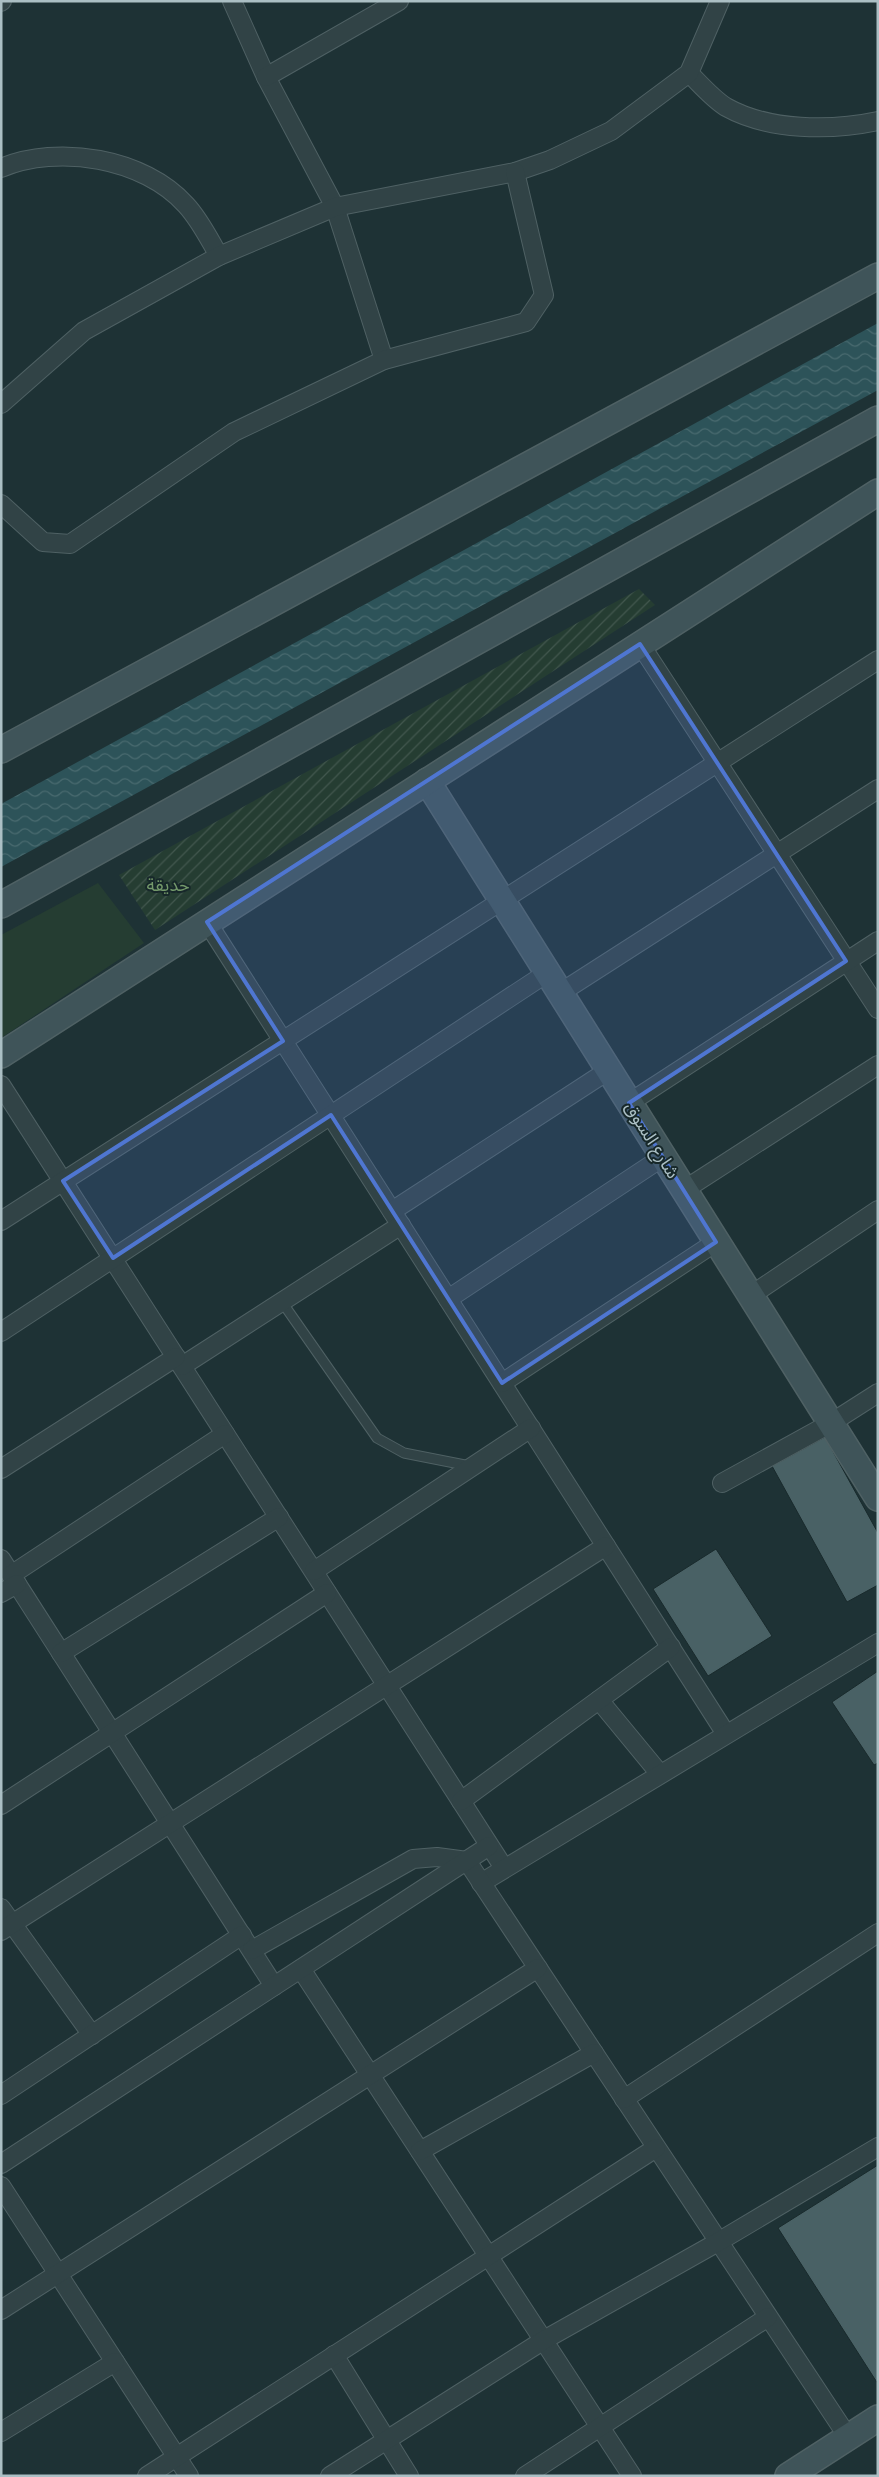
<svg xmlns="http://www.w3.org/2000/svg" width="879" height="2477" font-family="Montserrat,'Noto Sans Arabic',sans-serif">
  <style>
    .garden { fill: url(#garden-furrows) }
    .pitch { fill: #253d32 }
    .water { fill: url(#water-waves) }
    .building { fill: #496165; stroke: #192a2c }
    .lines { fill: none; stroke-linecap: round; stroke-linejoin: round }
    .lane-casing { stroke: #4f6164; stroke-width: 11 }
    .street-casing { stroke: #4f6164; stroke-width: 20 }
    .secondary-casing { stroke: #4f6164; stroke-width: 28 }
    .lane { stroke: #314346; stroke-width: 9 }
    .street { stroke: #314346; stroke-width: 18 }
    .secondary { stroke: #3f5459; stroke-width: 25 }
    .marked { fill: #4f76d1; fill-opacity: 0.2; stroke: #4f76d1; stroke-width: 4; stroke-linejoin: round }
    .labels { text-anchor: middle; dominant-baseline: central; stroke-width: 4; stroke-linejoin: round; paint-order: stroke }
    .park-label { font-size: 18px; fill: #74996b; stroke: #17282a }
    .street-label { font-size: 18px; fill: #abbfc4; stroke: #17282a }
  </style>
  <defs>
    <pattern id="garden-furrows" width="10" height="10" patternUnits="userSpaceOnUse" patternTransform="scale(1.25)"><rect width="10" height="10" fill="#253d32"/><path d="M-1 1l2-2M0 10L10 0M9 11l2-2" fill="none" stroke="#42574e"/></pattern>
    <pattern id="water-waves" width="16" height="10" patternUnits="userSpaceOnUse" patternTransform="scale(1.25)"><rect width="16" height="10" fill="#2d5359"/><path d="M0 5q4-4 8 0t8 0" fill="none" stroke="#496a6f"/></pattern>
  </defs>
  <rect width="100%" height="100%" fill="#1e3235"/>
  <path class="garden" d="M639,589L655,605L155,930L119,875Z"/>
  <path class="pitch" d="M98,883L144,943L1,1038V935Z"/>
  <path class="water" d="M878,323V390L1,867V804Z"/>
  <g class="building">
    <path d="M825,1437L878,1533V1585L847,1602L772,1466Z"/>
    <path d="M716,1549L772,1636L708,1676L653,1589Z"/>
    <path d="M878,1671V1763L874,1765L832,1702Z"/>
    <path d="M878,2165V2384L778,2228Z"/>
  </g>
  <g class="lines">
    <defs>
      <path id="lane" d="M282,1302L377,1438L404,1453L470,1466"/>
      <g id="street">
        <path d="M232,1L266,77L335,207L384,360"/>
        <path d="M1,2L2,1"/>
        <path d="M689,73C700,84 713,99 726,107C769,131 831,131 878,121"/>
        <path d="M266,77L399,1"/>
        <path d="M1,168C58,144 144,158 186,205C200,220 209,239 219,256"/>
        <path d="M1,404L84,331L219,256L335,207L515,172L550,160L611,131L689,73L720,1"/>
        <path d="M1,504L43,542L70,544L234,432L384,360L526,322L544,295L515,172"/>
        <path d="M640,644L878,1009"/>
        <path d="M207,922L726,1734"/>
        <path d="M560,993L878,789"/>
        <path d="M1,1085L504,1868"/>
        <path d="M629,1103L878,941"/>
        <path d="M684,1190L878,1065"/>
        <path d="M392,1211L609,1070"/>
        <path d="M1,1221L878,660"/>
        <path d="M750,1296L878,1210"/>
        <path d="M448,1299L663,1157"/>
        <path d="M1,1332L547,973"/>
        <path d="M182,1366L401,1225"/>
        <path d="M502,1383L716,1242"/>
        <path d="M1,1469L176,1357"/>
        <path d="M722,1483L831,1423L878,1393"/>
        <path d="M1,1559L274,1986"/>
        <path d="M314,1571L531,1428"/>
        <path d="M11,1575L225,1434"/>
        <path d="M1,1593L17,1584"/>
        <path d="M61,1653L279,1517"/>
        <path d="M599,1700L660,1774"/>
        <path d="M461,1801L671,1647"/>
        <path d="M1,1805L327,1593"/>
        <path d="M481,1883L878,1643"/>
        <path d="M1,1908L92,2035"/>
        <path d="M1,1931L606,1546"/>
        <path d="M252,1950L413,1859L437,1857L467,1861L848,2437"/>
        <path d="M301,1969L632,2476"/>
        <path d="M1,2095L242,1935"/>
        <path d="M624,2099L878,1933"/>
        <path d="M420,2151L594,2053"/>
        <path d="M1,2164L489,1846"/>
        <path d="M1,2186L189,2476"/>
        <path d="M1,2310L538,1968"/>
        <path d="M334,2355L409,2476"/>
        <path d="M1,2432L115,2362"/>
        <path d="M147,2476L656,2148"/>
        <path d="M330,2476L544,2340L718,2242L878,2147"/>
        <path d="M525,2476L768,2317"/>
      </g>
      <g id="secondary">
        <path d="M1,750L878,276"/>
        <path d="M427,781L878,1498"/>
        <path d="M1,905L878,419"/>
        <path d="M1,1055L878,492"/>
        <path d="M788,2476L878,2418"/>
      </g>
    </defs>
    <use href="#lane" class="lane-casing"/>
    <use href="#street" class="street-casing"/>
    <use href="#secondary" class="secondary-casing"/>
    <use href="#lane" class="lane"/>
    <use href="#street" class="street"/>
    <use href="#secondary" class="secondary"/>
  </g>
  <path class="marked" d="M640,644L846,961L629,1103L716,1242L502,1383L331,1115L113,1258L63,1181L283,1041L207,922Z"/>
  <g class="labels">
    <g class="park-label">
      <text x="168" y="885">حديقة</text>
    </g>
    <g class="street-label">
      <text transform="translate(652 1140) rotate(58)">شارع السوق</text>
    </g>
  </g>
  <rect width="879" height="2477" fill="none" stroke="#abbfc4" stroke-width="5"/>
</svg>
